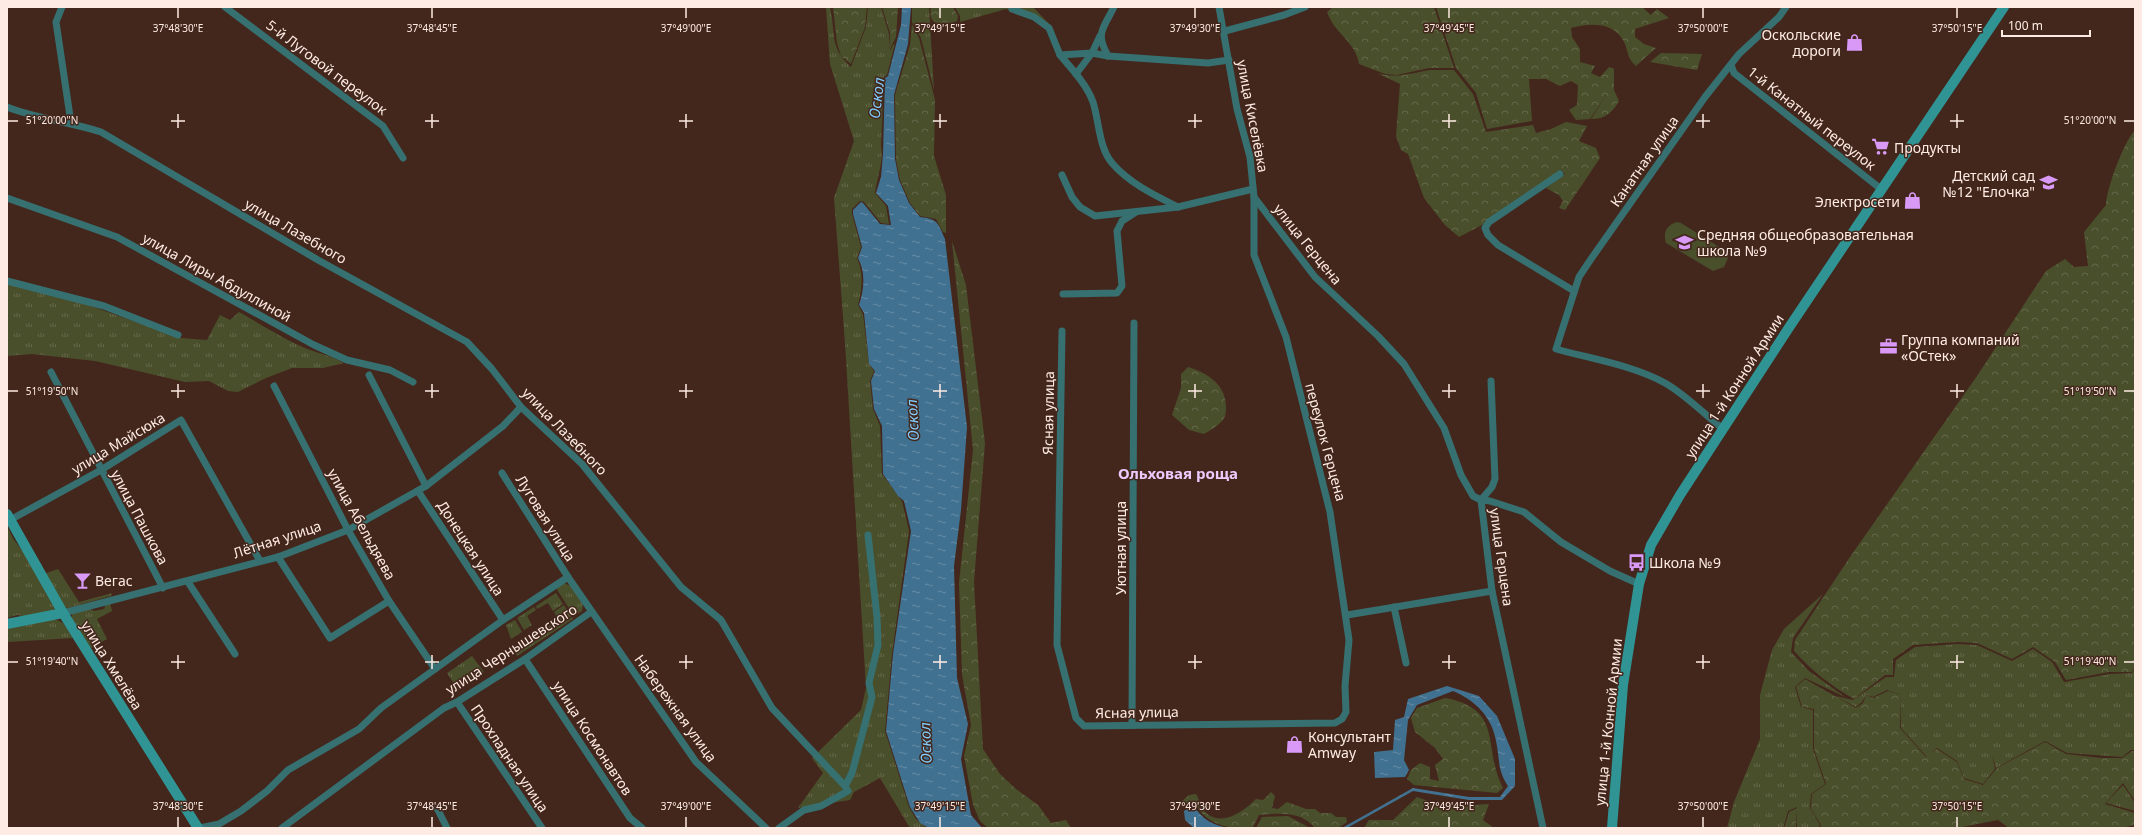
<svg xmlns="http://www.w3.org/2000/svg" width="2142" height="835" font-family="'Noto Sans',sans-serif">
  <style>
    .grass { fill: url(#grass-tufts) }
    .forest { fill: url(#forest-crowns) }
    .garden { fill: #4a4f2b }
    .water { fill: url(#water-ripples) }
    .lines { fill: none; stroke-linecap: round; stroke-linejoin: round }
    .street { stroke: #377070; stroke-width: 7 }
    .secondary { stroke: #309494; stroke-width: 10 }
    .ticks { fill: none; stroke: #feebe4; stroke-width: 1.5 }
    .labels { text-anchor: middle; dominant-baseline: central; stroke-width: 3; stroke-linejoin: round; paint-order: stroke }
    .poi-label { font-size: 14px; fill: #feebe4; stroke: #43271c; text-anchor: start }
    .street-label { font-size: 14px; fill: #feebe4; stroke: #43271c }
    .water-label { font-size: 15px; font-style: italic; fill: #81cdfe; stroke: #43271c }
    .neighbourhood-label { font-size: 15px; font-weight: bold; fill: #edcafe; stroke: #43271c }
    .ticks-label { font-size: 10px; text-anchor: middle; fill: #feebe4; stroke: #43271c; stroke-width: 3; stroke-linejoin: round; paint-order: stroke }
  </style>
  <defs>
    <pattern id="grass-tufts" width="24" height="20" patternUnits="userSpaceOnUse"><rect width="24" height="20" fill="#4a4f2b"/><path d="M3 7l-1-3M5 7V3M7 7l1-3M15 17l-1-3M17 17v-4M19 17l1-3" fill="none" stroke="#65684a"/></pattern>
    <pattern id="forest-crowns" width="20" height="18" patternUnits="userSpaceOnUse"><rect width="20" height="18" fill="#4a4f2b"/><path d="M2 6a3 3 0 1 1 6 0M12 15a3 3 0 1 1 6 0" fill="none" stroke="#65684a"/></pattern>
    <pattern id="water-ripples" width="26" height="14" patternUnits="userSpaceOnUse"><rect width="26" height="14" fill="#407190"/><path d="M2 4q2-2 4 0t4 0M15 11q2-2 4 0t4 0" fill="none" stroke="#668ca5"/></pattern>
  </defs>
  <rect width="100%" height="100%" fill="#43271c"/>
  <g class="grass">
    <path d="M826,7H830C836,34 829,47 851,67L866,27L868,7H881L889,34L890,50L895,43L887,75L884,77L881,146C884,162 877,177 875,193L886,206L889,224L881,223L864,202L860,201L852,209V214L861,247L857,258C864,273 862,289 858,305L863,314L869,364L874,371L870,381L873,409L880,426L882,474L902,501L909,531L892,654L885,731L909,807L916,819L927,828H910L880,778L854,792L850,800L798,808L823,773L812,758L861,710L866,688L845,343L834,198L854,141L830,64Z"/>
    <path d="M912,7H929L934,90L921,38L912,22Z"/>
    <path d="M955,7H1033L1051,26L1006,9L960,22V16Z"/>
    <path d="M7,284L80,302L180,338L207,340L220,315L230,320L239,312C262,325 285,340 310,350C322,354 333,357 344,363L323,368H292L266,378L238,392L228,391L209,381L185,382L95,361L32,354L7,356Z"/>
    <path d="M7,526L14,540L28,558L55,608L54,610L31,617L17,615L7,618Z"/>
    <path d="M58,569L79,602L112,593L111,596L68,608L65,607L44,574Z"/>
    <path d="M564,583L571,586L583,604L582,611L574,616L556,588Z"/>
    <path d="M556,593L563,604L553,611L548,603L537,609L536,606Z"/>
    <path d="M1823,594L1793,638L1791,652L1809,671L1845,697L1805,678L1795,687L1801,707L1813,710V749L1825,784L1811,794L1810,808L1820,825L1818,828H1797V807L1788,811L1783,828H1727L1734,802L1760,739V695L1772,650L1784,629Z"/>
    <path d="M110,603L112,611L97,619L107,639L91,648L72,618V614L90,609L94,611L104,609L106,604Z"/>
    <path d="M564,605L571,616L550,630L548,627L559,620L554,612Z"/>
    <path d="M534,607L536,610L527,616L532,625L524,630L517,618Z"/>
    <path d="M572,617L573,619L517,656L516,653Z"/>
    <path d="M55,619L63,623L73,638L7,642V629Z"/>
    <path d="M515,620L522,632L511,639L506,625Z"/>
    <path d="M1958,644L1977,645L2012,661L2033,649L2052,662L2064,682L2110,674L2132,673L2135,669V750H2131L2122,757L2067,753L2080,719L2086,717L2080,719L2067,753L2045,741L1996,768L1992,756L1995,769L1983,784L1964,778L1957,761L1937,748L1927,757L1901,728V695L1887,690L1873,697L1866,695L1862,702L1856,707L1835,696L1853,700L1886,677H1894L1896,660L1915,647Z"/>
    <path d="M472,656L484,672L458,690L447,673Z"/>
    <path d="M2123,785L2135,803V811L2106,803Z"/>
  </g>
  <g class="forest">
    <path d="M833,7H867L865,27L851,64L841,56L837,43Z"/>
    <path d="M882,7H898L896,37L890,49V33Z"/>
    <path d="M931,7H953L958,16L957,21C943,27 927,27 931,7Z"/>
    <path d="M1333,7H1434L1454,68H1429L1397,75L1385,74L1359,64C1356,42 1334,33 1327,12Z"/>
    <path d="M1436,7H1642L1651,15L1657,9L1669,18L1635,29V37L1644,44L1656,48L1636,66C1626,57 1629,52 1624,42C1614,21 1589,23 1571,28L1572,37L1580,49V62L1595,66L1591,73L1600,77L1609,67L1614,69V90L1619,101C1612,113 1605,119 1591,119L1607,94L1590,119L1576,120L1569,110L1577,105L1578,85L1571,81L1560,86L1546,79H1529L1532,121L1487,129L1476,93L1456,68Z"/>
    <path d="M912,24L919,38L935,100L934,156L946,195V233L943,232L936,219L920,216L910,203L900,180L896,160L895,95L910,45Z"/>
    <path d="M1661,53L1702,54L1697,70L1650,62Z"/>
    <path d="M1430,70H1454L1473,94L1486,132L1533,125L1536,133L1551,129L1566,122L1587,126L1579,141L1596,148L1600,158L1565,210L1559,208L1563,201L1559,195L1546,188L1565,174L1561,170L1482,225L1459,237L1445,225L1424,198L1408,154L1401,150L1396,136L1400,84L1377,73C1395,79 1412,73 1430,70Z"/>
    <path d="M2135,130V667L2132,672H2109L2066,680L2055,662L2033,647L2012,659L1977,643L1957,642L1913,645L1893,659V675H1885L1854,699C1831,686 1812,671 1794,651L1795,640L1850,557L1977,376L2046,271L2065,259L2074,267L2088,266L2084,232L2106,205C2106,190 2124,141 2135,130Z"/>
    <path d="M952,241L966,285L985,443L974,582L983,749L1000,774L1016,789L1038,805L1051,823L1066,820L1071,828H988L980,821L973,805L964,756L971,725L962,675L959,583L973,450Z"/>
    <path d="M1188,367C1208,373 1226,385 1226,407C1226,412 1226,417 1222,421C1218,426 1209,431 1204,434L1189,430L1172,415L1181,388V374Z"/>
    <path d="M1805,679L1856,708L1863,703L1866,695L1873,698L1888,691L1901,695L1900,728L1926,757L1937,749L1957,762L1964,779L1983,785L1997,768L2045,742L2066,754L2101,758H2122L2132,751H2135V801L2123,783L2105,804L2135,813V825L2121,828H2009L1998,820L1957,828H1820L1821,825L1811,809L1812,794L1826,784L1814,749V709L1802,707L1796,687Z"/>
    <path d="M1445,698C1505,709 1482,748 1503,788L1497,793L1414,785L1407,779L1411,770L1420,763L1430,767V779L1439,781L1435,765L1443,759L1435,748L1415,732L1411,718L1417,708Z"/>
    <path d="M1271,792L1275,796L1272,808L1278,809L1287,802L1306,809H1315L1320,813H1331L1336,817H1346L1347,822L1338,828H1315C1302,811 1278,813 1259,815L1253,827C1228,830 1207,825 1194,803L1185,807L1182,801L1189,795L1196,794C1199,799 1202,809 1206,813C1223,827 1244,811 1256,799L1263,800Z"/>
    <path d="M1417,797C1430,802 1443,806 1457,807C1468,807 1478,804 1489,804L1483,820L1494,828H1364L1369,820H1393Z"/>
    <path d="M1797,808L1796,828H1784L1789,812Z"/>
    <path d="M1288,816L1310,828H1256L1262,817Z"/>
  </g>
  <path class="garden" d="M1677,222L1681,223L1727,252L1728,258L1724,267L1713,271L1666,243C1663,233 1666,225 1677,222Z"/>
  <g class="water">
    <path d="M902,7H911L908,44L894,95L895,159L899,180L909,203L920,217C938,219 938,223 945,239L967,427L961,510L954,566L957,678L968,724L961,759L971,815L982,828H929L920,823L910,807L886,731L893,654L911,531L904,501L898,496L883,474L882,426L874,409L871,381L875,371L869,364L864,313L859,305C864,290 866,273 858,258L862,247L853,214V210L861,202L863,203L880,224L891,225L888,206L876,193L881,177L883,154L885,78L888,76L901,25Z"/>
    <path d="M1447,686L1479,696L1497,716L1515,759V786L1502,800H1469L1413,791L1347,828H1342L1413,788L1469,797H1500L1508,786C1497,770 1500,759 1496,741C1492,717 1475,700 1453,691L1417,705L1408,720L1404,760L1409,770L1405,777L1375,778L1374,752L1393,750L1395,720L1404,717L1408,699Z"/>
    <path d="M1193,805C1202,819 1213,826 1230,828H1194L1185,820L1184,811Z"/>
  </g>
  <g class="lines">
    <g class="street">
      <path d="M62,7L56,22L71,123"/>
      <path d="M225,7L383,126L403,158"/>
      <path d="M1012,9L1034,17L1049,28L1060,55L1092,53L1108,56L1208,63L1229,60"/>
      <path d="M1225,31L1284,15L1305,7"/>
      <path d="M1060,55C1072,69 1087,85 1093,102C1099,121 1099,148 1112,163C1129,183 1154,195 1178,207"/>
      <path d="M1108,56C1095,33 1103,29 1114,7"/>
      <path d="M1731,65L1734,73L1881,189"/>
      <path d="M1076,74L1092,53L1100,36"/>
      <path d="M7,107C38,119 70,122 101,132L318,260L467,342L492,369L521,407L582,464L681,587L721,620L772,708L845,786L848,791L821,806L804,810L779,828"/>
      <path d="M1560,174L1489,222L1485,228L1488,235L1498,245L1574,291"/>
      <path d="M1062,175L1072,197L1080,207L1095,216L1178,207L1253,189"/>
      <path d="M1254,197L1315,277L1378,336L1404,364L1444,428L1461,475L1473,496L1481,500L1492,591L1543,828"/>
      <path d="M7,198L117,237L314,345L347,360L390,370L413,382"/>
      <path d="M7,281L104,306L178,335"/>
      <path d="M1063,294L1117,293L1122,286L1117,231L1122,221L1136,212"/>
      <path d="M1062,331L1057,645L1076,718L1084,726L1335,723L1342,719L1346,712L1345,686L1349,640L1330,512L1286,337L1254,255V197L1250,157L1237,109L1219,7"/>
      <path d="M51,372L163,588"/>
      <path d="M369,375L426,486"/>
      <path d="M274,386L348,530L389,601L435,669"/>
      <path d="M1723,429C1704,414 1686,395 1665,383C1632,365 1592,359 1556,349L1579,277L1591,259L1705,97L1739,54L1779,17L1786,7"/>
      <path d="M502,473L568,577"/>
      <path d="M418,491L503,620"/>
      <path d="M1481,500L1490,501L1524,512L1561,542L1610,571L1639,584"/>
      <path d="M1481,500L1492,487L1495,479L1491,381"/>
      <path d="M10,520L101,470L181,420L260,561"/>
      <path d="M278,557L330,638L389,601"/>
      <path d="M188,582L235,654"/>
      <path d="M1394,607L1406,663"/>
      <path d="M63,613L278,557L348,530L426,486L503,426L521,407"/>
      <path d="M1347,615L1492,591"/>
      <path d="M525,659L630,818L642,828"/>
      <path d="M457,702L542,828"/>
      <path d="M1132,724L1134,323"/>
      <path d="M845,786L852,773L872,697L869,683L878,645L877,617L868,535"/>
      <path d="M437,808L447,828"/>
      <path d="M200,828L219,824L241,811L267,791L288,770L359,729L381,708L503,620L568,577L696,762L766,828"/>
      <path d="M282,828L444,708L457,702L525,659L591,612"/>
    </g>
    <g class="secondary">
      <path d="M7,514L63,613L198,828"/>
      <path d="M7,624L63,613"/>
      <path d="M1612,828L1623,685L1639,584L1651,545L1680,495L1790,326L2004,7"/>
    </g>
  </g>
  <path class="ticks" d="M178,8V18M432,8V18M686,8V18M940,8V18M1195,8V18M1449,8V18M1703,8V18M1957,8V18M178,114V128M432,114V128M686,114V128M940,114V128M1195,114V128M1449,114V128M1703,114V128M1957,114V128M8,121H18M171,121H185M425,121H439M679,121H693M933,121H947M1188,121H1202M1442,121H1456M1696,121H1710M1950,121H1964M2124,121H2134M178,384V398M432,384V398M686,384V398M940,384V398M1195,384V398M1449,384V398M1703,384V398M1957,384V398M8,391H18M171,391H185M425,391H439M679,391H693M933,391H947M1188,391H1202M1442,391H1456M1696,391H1710M1950,391H1964M2124,391H2134M178,655V669M432,655V669M686,655V669M940,655V669M1195,655V669M1449,655V669M1703,655V669M1957,655V669M8,662H18M171,662H185M425,662H439M679,662H693M933,662H947M1188,662H1202M1442,662H1456M1696,662H1710M1950,662H1964M2124,662H2134M178,817V827M432,817V827M686,817V827M940,817V827M1195,817V827M1449,817V827M1703,817V827M1957,817V827"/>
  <defs>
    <symbol id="shop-bare" viewBox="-9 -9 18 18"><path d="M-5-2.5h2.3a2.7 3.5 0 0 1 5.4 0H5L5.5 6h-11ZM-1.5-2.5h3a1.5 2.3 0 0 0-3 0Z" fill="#d99af7" stroke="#43271c" stroke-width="2.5" paint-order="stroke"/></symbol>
    <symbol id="supermarket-bare" viewBox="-9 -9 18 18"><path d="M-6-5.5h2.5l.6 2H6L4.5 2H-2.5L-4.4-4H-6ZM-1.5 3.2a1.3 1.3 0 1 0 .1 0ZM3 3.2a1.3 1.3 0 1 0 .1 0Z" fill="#d99af7" stroke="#43271c" stroke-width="2.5" paint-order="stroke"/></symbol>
    <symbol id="school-bare" viewBox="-9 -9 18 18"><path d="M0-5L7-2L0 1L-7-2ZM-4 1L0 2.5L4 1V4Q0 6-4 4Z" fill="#d99af7" stroke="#43271c" stroke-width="2.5" paint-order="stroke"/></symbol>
    <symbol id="office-bare" viewBox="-9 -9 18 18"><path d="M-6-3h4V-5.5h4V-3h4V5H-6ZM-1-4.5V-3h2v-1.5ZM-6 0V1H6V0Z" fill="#d99af7" stroke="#43271c" stroke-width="2.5" paint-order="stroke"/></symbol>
    <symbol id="bus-bare" viewBox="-9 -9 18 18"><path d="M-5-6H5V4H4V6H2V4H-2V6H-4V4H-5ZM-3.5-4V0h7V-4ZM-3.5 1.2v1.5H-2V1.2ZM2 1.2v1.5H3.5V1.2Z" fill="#d99af7" stroke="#43271c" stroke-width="2.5" paint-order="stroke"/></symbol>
    <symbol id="bar-bare" viewBox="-9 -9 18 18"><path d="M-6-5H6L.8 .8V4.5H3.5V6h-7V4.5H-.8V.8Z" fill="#d99af7" stroke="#43271c" stroke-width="2.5" paint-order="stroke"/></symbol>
  </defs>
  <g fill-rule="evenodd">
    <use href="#shop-bare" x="1842" y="30" width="25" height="25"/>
    <use href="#supermarket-bare" x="1868" y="134" width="25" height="25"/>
    <use href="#school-bare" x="2036" y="170" width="25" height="25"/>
    <use href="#shop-bare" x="1900" y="188" width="25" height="25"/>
    <use href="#school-bare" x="1672" y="230" width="25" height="25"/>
    <use href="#office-bare" x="1876" y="334" width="25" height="25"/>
    <use href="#bus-bare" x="1624" y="550" width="25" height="25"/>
    <use href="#bar-bare" x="70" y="568" width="25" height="25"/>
    <use href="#shop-bare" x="1282" y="732" width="25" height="25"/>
  </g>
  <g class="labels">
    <g class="poi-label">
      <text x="1841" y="34" text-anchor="end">Оскольские<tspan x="1841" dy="16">дороги</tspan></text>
      <text x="1894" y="147">Продукты</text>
      <text x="2035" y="175" text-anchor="end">Детский сад<tspan x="2035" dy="16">№12 "Елочка"</tspan></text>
      <text x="1900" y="201" text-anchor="end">Электросети</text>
      <text x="1697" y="234">Средняя общеобразовательная<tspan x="1697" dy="16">школа №9</tspan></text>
      <text x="1901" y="339">Группа компаний<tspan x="1901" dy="16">«ОСтек»</tspan></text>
      <text x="1649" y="562">Школа №9</text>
      <text x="95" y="580">Вегас</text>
      <text x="1308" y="736">Консультант<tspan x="1308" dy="16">Amway</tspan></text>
    </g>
    <g class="street-label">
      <text transform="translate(327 67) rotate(37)">5-й Луговой переулок</text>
      <text transform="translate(1253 116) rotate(79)">улица Киселёвка</text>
      <text transform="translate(1812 118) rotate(38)">1-й Канатный переулок</text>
      <text transform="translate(1644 161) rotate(-55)">Канатная улица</text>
      <text transform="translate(296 231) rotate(30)">улица Лазебного</text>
      <text transform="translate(1308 244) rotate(51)">улица Герцена</text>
      <text transform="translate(217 277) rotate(29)">улица Лиры Абдуллиной</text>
      <text transform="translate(1734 386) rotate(-57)">улица 1-й Конной Армии</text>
      <text transform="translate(1048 413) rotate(-89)">Ясная улица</text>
      <text transform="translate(565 431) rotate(46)">улица Лазебного</text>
      <text transform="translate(1326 442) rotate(75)">переулок Герцена</text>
      <text transform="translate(118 443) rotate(-31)">улица Майсюка</text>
      <text transform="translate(140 517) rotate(62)">улица Пашкова</text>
      <text transform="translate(546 518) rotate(58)">Луговая улица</text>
      <text transform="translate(362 524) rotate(61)">улица Абельдяева</text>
      <text transform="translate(277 539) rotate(-18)">Лётная улица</text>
      <text transform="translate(471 548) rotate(57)">Донецкая улица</text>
      <text transform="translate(1120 548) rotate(-90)">Уютная улица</text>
      <text transform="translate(1502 557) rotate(82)">улица Герцена</text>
      <text transform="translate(511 649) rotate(-33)">улица Чернышевского</text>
      <text transform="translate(112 665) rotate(58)">улица Хмелёва</text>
      <text transform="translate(676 708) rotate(54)">Набережная улица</text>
      <text transform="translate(1137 712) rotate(-1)">Ясная улица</text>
      <text transform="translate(1608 722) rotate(-84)">улица 1-й Конной Армии</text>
      <text transform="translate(593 738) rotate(57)">улица Космонавтов</text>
      <text transform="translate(510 758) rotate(56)">Прохладная улица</text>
    </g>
    <g class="water-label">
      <text transform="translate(876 98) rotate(-83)">Оскол</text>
      <text transform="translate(912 420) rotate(-93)">Оскол</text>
      <text transform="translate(925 743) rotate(-92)">Оскол</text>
    </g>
    <g class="neighbourhood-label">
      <text x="1178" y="473">Ольховая роща</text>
    </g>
  </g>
  <g class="ticks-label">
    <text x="178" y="32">37°48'30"E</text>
    <text x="432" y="32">37°48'45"E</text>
    <text x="686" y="32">37°49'00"E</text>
    <text x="940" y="32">37°49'15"E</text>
    <text x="1195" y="32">37°49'30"E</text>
    <text x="1449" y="32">37°49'45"E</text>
    <text x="1703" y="32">37°50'00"E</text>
    <text x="1957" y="32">37°50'15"E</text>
    <text x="52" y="124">51°20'00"N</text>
    <text x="2090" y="124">51°20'00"N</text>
    <text x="52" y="395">51°19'50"N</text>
    <text x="2090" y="395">51°19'50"N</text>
    <text x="52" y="665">51°19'40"N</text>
    <text x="2090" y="665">51°19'40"N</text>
    <text x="178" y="810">37°48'30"E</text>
    <text x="432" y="810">37°48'45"E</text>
    <text x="686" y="810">37°49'00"E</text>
    <text x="940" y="810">37°49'15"E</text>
    <text x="1195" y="810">37°49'30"E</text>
    <text x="1449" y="810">37°49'45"E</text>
    <text x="1703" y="810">37°50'00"E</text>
    <text x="1957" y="810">37°50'15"E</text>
  </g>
  <rect width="2142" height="835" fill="none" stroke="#feebe4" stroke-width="16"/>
  <path d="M2002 30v6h88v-6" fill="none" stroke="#feebe4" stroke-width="2"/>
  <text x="2008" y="30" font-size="12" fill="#feebe4" stroke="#43271c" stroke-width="3" paint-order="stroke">100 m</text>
</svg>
